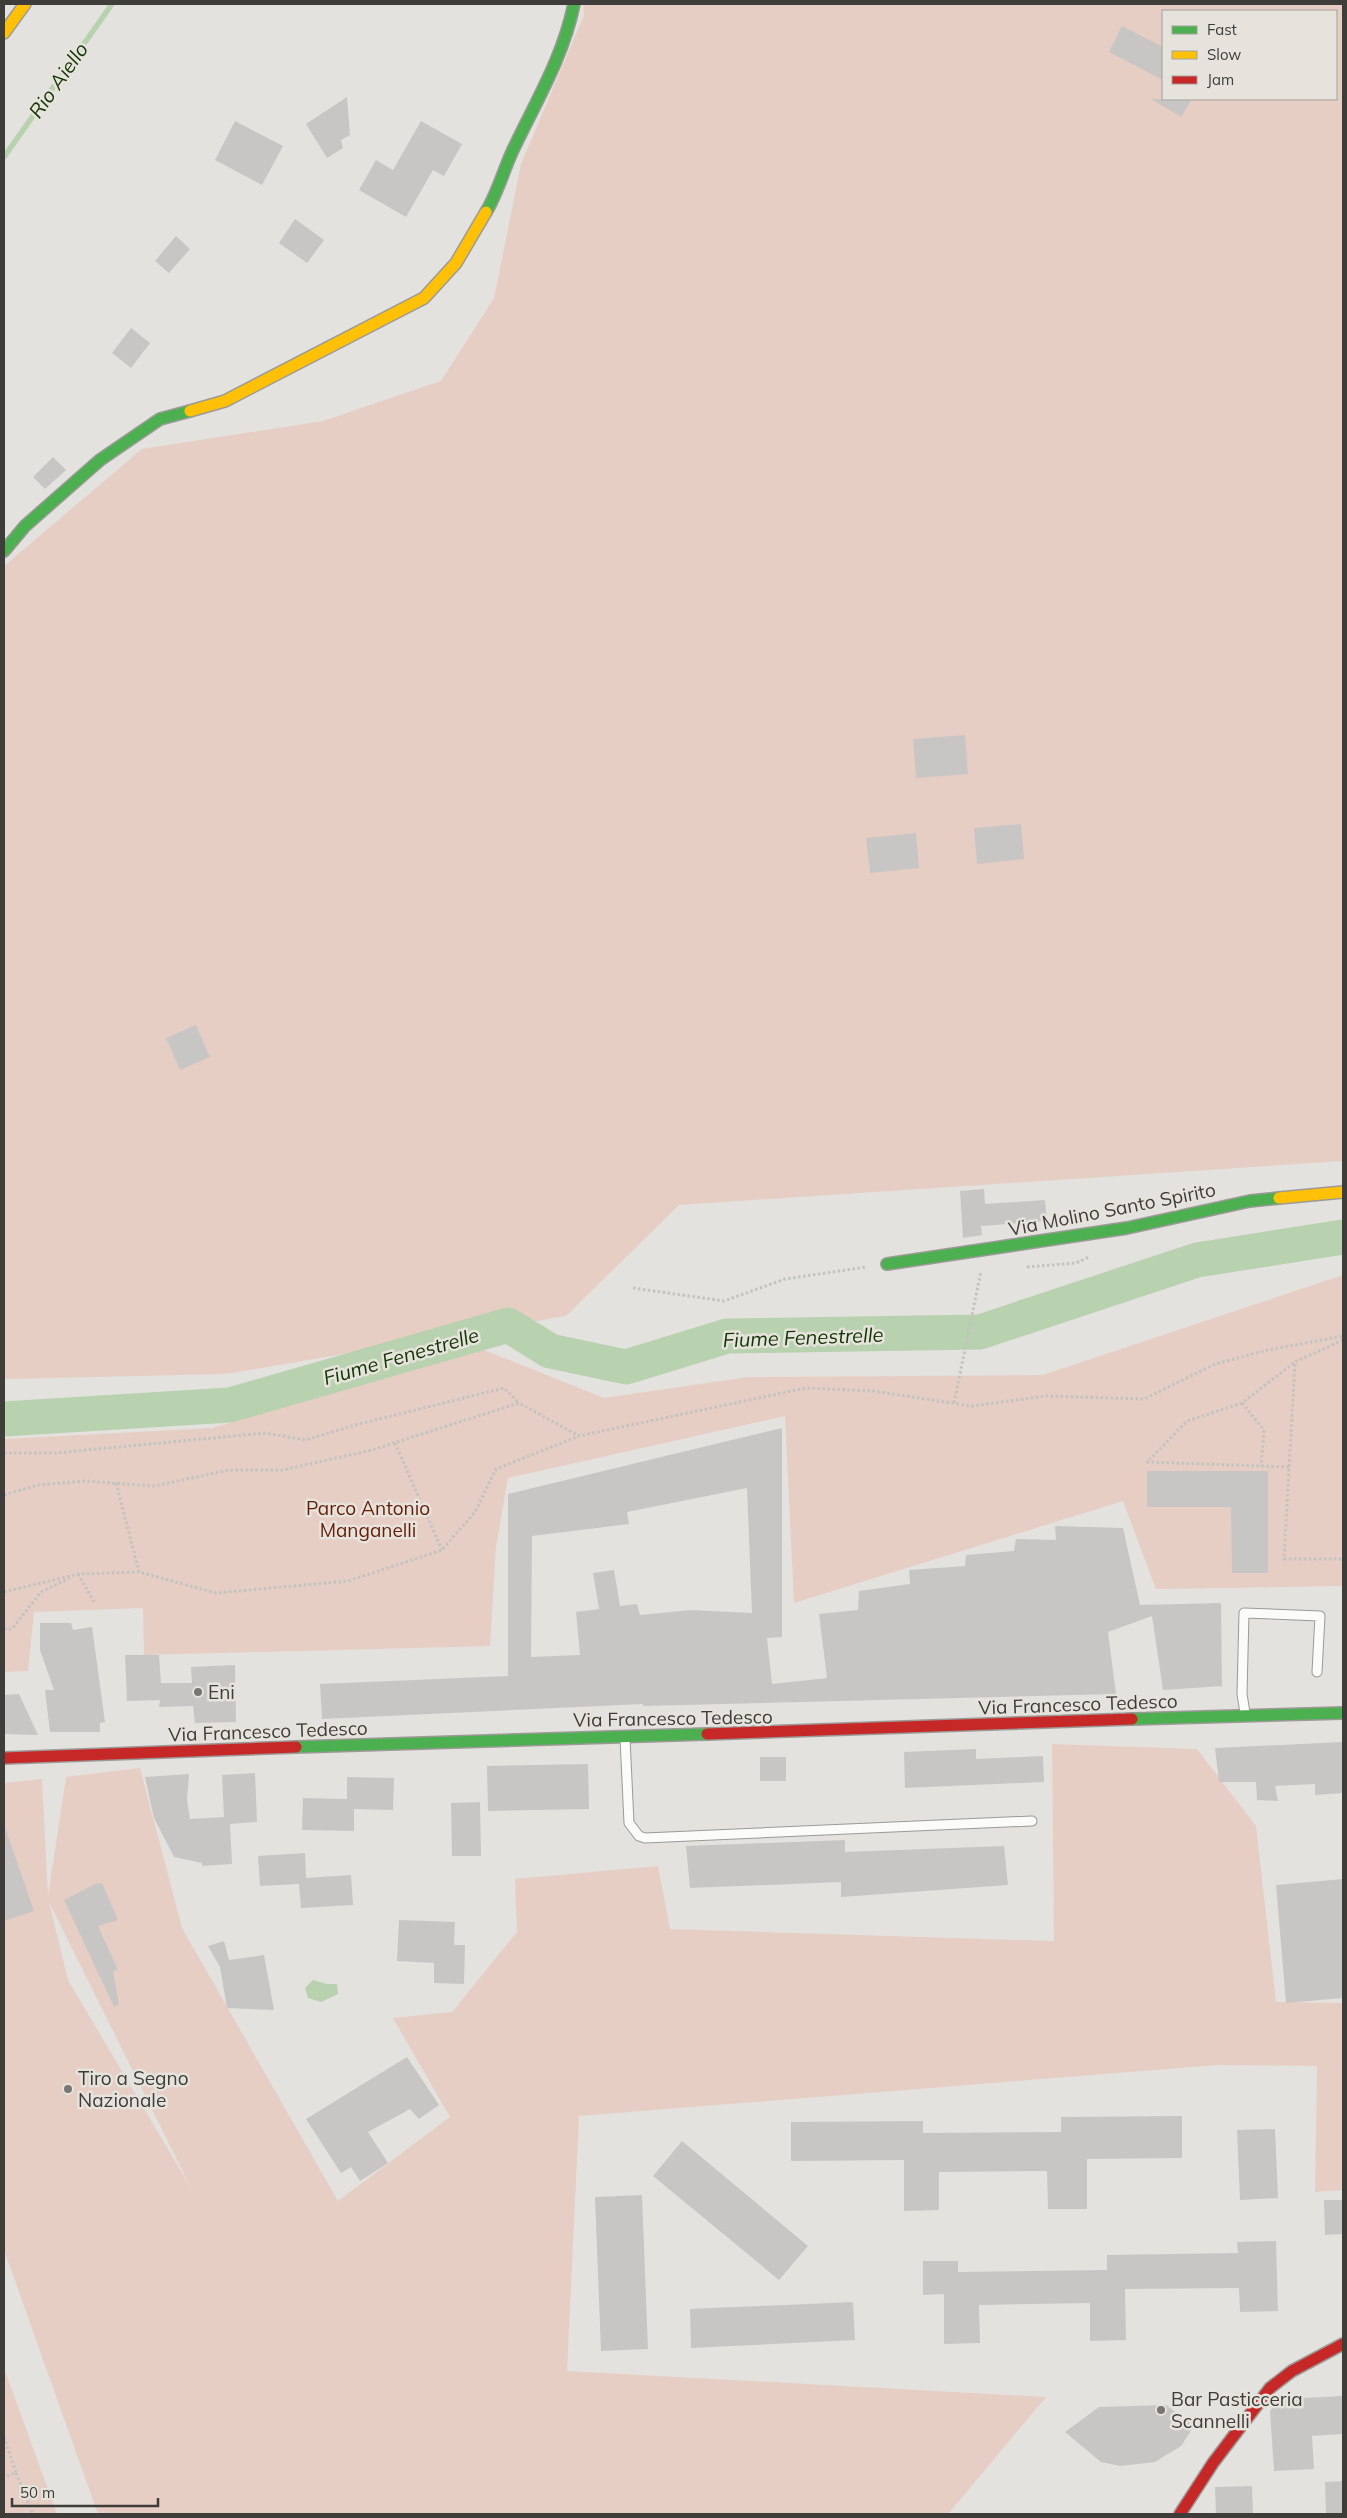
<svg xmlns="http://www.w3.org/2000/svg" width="1347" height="2518" font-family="Mulish,sans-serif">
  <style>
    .green { fill: #e6cec5; fill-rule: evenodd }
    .water { fill: #b8d1ae }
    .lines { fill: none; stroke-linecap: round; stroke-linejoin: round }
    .stream { stroke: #b8d1ae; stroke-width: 5.5 }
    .river { stroke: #b8d1ae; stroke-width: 35 }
    .building { fill: #c8c6c4; fill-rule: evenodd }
    .lane-casing { stroke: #9b9a97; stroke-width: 11 }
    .fast-casing { stroke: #9b9a97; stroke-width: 14 }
    .slow-casing { stroke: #9b9a97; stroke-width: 14 }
    .jam-casing { stroke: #9b9a97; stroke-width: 14 }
    .path { stroke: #c3c3c0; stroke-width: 3; stroke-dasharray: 2.5 2.5; stroke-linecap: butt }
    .lane { stroke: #fbfbfa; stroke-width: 9 }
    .fast { stroke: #4caf50; stroke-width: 11 }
    .slow { stroke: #ffc107; stroke-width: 11 }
    .jam { stroke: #c62828; stroke-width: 11 }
    .poi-dot { fill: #787773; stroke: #e6e3dc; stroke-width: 2 }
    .labels { text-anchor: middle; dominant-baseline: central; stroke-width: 5; stroke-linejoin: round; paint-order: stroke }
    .street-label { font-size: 19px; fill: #3e3d3a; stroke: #e6e3dc }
    .park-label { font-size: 19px; fill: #661e08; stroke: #e6e3dc }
    .poi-label { font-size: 19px; fill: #3e3d3a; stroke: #e6e3dc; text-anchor: start }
    .water-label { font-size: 20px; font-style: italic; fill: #113503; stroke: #e6e3dc }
  </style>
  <rect width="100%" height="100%" fill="#e4e2de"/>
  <g class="green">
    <path d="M583,4H1343V1161L679,1205L566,1316L226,1374L4,1379V566L142,449L323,421L441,381L494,298L521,164L584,15ZM1163,11H1336V99H1163Z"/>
    <path d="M1343,1275V1586L1156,1589L1123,1501L794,1603L785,1416L508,1478L496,1547L490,1646L144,1655L143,1608L34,1612L28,1671L4,1672V1439L212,1428L484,1350L604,1398L748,1377L1043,1375Z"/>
    <path d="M1052,1744L1197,1749L1256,1826L1276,2002L1343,2003V2190L1315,2192L1317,2066L1218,2065L579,2116L567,2371L1046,2397L948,2514H98L4,2250V1783L42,1779L48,1896L66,1777L140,1768L182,1928L338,2201L450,2117L393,2018L452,2012L517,1932L515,1879L658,1866L670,1929L1054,1941ZM49,1902L191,2188L68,1980Z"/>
    <path d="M4,2368L57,2514H4Z"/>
  </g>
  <path class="water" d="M313,1980L327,1984H337L338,1994L321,2002L308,1998L305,1988Z"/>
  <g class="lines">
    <path class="stream" d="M4,157L112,4"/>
    <path class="river" d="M4,1419L230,1405L508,1325L550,1351L626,1367L727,1336L980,1332L1197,1260L1343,1237"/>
  </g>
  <g class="building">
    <path d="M1122,26L1163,47V80L1109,52Z"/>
    <path d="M347,97L350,135L341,140L343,148L327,158L306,124Z"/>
    <path d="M1151,99H1192L1181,117Z"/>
    <path d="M235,121L283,146L262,185L215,160Z"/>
    <path d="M421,121L462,144L444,176L433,170L406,217L359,190L376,160L393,170Z"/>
    <path d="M295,219L324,240L307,263L279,243Z"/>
    <path d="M176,236L190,249L169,273L155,261Z"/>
    <path d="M131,328L150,343L131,368L112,353Z"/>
    <path d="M53,457L66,470L45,489L33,477Z"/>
    <path d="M965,735L968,774L916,778L913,739Z"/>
    <path d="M1021,824L1024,859L977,864L974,828Z"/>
    <path d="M916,833L919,868L870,873L866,838Z"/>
    <path d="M196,1025L210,1057L180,1070L166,1038Z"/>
    <path d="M984,1189L985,1204L1045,1200L1047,1221L981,1226L982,1235L963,1238L960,1191Z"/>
    <path d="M782,1428V1637L767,1638L772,1684L827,1678L819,1614L858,1610L859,1591L910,1584L909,1570L965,1566L966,1555L1014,1551L1016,1539L1056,1540L1055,1526L1123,1528L1140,1605L1221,1603L1222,1686L1163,1690L1152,1616L1108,1632L1116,1694L643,1706V1704L322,1719L320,1684L508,1676V1494ZM747,1488L752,1613L691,1610L640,1615L637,1604L620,1606L614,1570L593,1573L599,1609L576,1612L580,1655L531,1657L532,1536L629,1524L627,1512Z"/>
    <path d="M1147,1471H1268V1573H1232L1231,1507H1147Z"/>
    <path d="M40,1623H71L73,1630L92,1627L105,1722L100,1723V1732H50L45,1690H54L40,1650Z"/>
    <path d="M125,1655H159L161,1683H192L191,1667L235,1665L236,1722L195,1723L193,1706L159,1707L160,1700L127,1701Z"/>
    <path d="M19,1694L38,1735L4,1734V1695Z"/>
    <path d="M1343,1742V1793L1315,1795V1784L1275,1786L1278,1801L1257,1800L1256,1782H1219L1215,1748Z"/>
    <path d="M976,1749V1759L1043,1756L1044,1782L905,1788L904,1752Z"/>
    <rect x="760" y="1757" width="26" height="24"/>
    <path d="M588,1764L589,1809L488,1811L487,1766Z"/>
    <path d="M255,1773L257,1822L230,1824L232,1864L202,1866V1863L174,1857L154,1818L145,1777L189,1774L187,1800L190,1819L224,1817L222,1775Z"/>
    <path d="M347,1777L394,1778L393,1810L354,1809V1831L302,1830L303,1798L347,1799Z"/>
    <path d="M480,1802L481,1856H452L451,1803Z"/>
    <path d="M6,1830L34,1911L4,1921V1831Z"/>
    <path d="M845,1840V1852L1004,1846L1008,1885L841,1897V1882L690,1888L686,1846Z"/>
    <path d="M305,1853L306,1878L351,1875L353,1905L301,1908L299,1884L260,1886L258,1856Z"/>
    <path d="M1343,1879V1998L1286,2003L1276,1885Z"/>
    <path d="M102,1883L118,1920L98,1926L118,1970L113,1971L119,2005L114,2007L64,1900L95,1884Z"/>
    <path d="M399,1920L455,1922L454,1945H465L464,1984L434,1983V1963L397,1961Z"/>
    <path d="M224,1941L229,1960L264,1955L274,2010L227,2008L220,1967L208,1946Z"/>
    <path d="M407,2057L439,2105L419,2119L410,2109L368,2132L388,2163L360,2181L351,2167L341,2173L306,2119Z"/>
    <path d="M1182,2116V2158L1087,2159V2209H1048L1047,2171L939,2172V2210L904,2211V2160L791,2161V2122L923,2121V2133L1061,2132V2117Z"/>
    <path d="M1275,2129L1278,2198L1240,2200L1237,2130Z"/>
    <path d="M682,2141L808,2246L779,2280L653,2176Z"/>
    <path d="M642,2195L648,2349L601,2351L595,2197Z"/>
    <path d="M1324,2200H1343V2234L1325,2235Z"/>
    <path d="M1276,2241L1278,2311L1240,2312L1239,2288L1125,2289L1126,2340L1090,2341V2303L979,2305L980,2343L944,2344V2294L923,2295V2261H958V2272L1107,2270V2255L1238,2253L1237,2242Z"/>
    <path d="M853,2302L855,2340L691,2348L690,2309Z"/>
    <path d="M1343,2396V2434L1312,2436L1314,2469L1274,2471L1270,2411L1280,2399Z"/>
    <path d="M1166,2405L1194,2426L1181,2446L1155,2462L1120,2466L1101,2462L1065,2432L1099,2407Z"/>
    <path d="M1343,2481V2514H1326L1325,2482Z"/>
    <path d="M1252,2486L1253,2514H1216L1215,2487Z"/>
  </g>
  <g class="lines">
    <defs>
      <g id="lane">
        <path d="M1245,1713L1242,1694L1244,1613L1320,1616L1317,1672"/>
        <path d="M625,1738L629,1823L639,1836L645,1838L1032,1821"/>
      </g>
      <g id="fast">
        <path d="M486,212C497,194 503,172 512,152C535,103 563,58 574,4"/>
        <path d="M4,551L25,526L100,460L160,419L190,411"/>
        <path d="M887,1264L1127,1228L1250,1201L1279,1198"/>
        <path d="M1132,1719L1343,1713"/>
        <path d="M296,1747L707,1734"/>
      </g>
      <g id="slow">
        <path d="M4,33L25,4"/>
        <path d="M190,411L225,401L424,298L456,263L486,212"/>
        <path d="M1279,1198L1343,1192"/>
      </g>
      <g id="jam">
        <path d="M707,1734L1132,1719"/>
        <path d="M4,1758L296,1747"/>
        <path d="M1180,2514L1213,2463L1270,2388L1292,2371L1343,2344"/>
      </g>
    </defs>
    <use href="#lane" class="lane-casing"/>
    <use href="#fast" class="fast-casing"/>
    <use href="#slow" class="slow-casing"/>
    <use href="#jam" class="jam-casing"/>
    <g class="path">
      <path d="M1027,1267L1076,1263L1089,1257"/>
      <path d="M633,1288L724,1301L785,1279L866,1267"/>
      <path d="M1343,1340L1295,1362L1284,1559H1343"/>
      <path d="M954,1403L981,1271"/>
      <path d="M1242,1403L1264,1430L1261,1466"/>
      <path d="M395,1443L442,1550"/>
      <path d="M4,1453H55L265,1433L305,1440L359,1424L504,1388L519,1403"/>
      <path d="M1289,1467L1147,1462L1187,1421L1242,1403L1295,1362"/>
      <path d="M116,1483L139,1572"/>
      <path d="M4,1495L38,1485L85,1481L154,1486L229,1470H283L372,1450L519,1403L579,1436L806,1388L873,1391L972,1406L1046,1396L1144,1399L1215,1364L1268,1350L1343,1336"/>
      <path d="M78,1574L94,1602"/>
      <path d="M4,1592L78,1574L139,1572L216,1593L348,1581L442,1550L475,1512L496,1469L579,1436"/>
      <path d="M4,1629H12L41,1592L70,1578"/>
      <path d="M4,2437L16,2473L4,2477"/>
      <path d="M16,2473L33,2514"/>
    </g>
    <use href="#lane" class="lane"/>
    <use href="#fast" class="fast"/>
    <use href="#slow" class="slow"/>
    <use href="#jam" class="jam"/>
  </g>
  <g class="poi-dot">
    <circle cx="198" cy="1692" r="5"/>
    <circle cx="68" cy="2089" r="5"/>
    <circle cx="1161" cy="2410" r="5"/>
  </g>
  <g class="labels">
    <g class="street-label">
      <text transform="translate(1112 1209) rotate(-11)">Via Molino Santo Spirito</text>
      <text transform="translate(1078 1704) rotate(-2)">Via Francesco Tedesco</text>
      <text transform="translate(673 1718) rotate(-1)">Via Francesco Tedesco</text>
      <text transform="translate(268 1731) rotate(-2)">Via Francesco Tedesco</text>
    </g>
    <g class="park-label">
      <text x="368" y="1508">Parco Antonio<tspan x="368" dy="22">Manganelli</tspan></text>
    </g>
    <g class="poi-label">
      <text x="208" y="1692">Eni</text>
      <text x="78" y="2078">Tiro a Segno<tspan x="78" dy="22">Nazionale</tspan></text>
      <text x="1171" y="2399">Bar Pasticceria<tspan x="1171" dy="22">Scannelli</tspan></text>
    </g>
    <g class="water-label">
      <text transform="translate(58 80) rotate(-55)">Rio Aiello</text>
      <text transform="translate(803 1337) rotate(-2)">Fiume Fenestrelle</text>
      <text transform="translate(401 1356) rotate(-16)">Fiume Fenestrelle</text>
    </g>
  </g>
  <rect width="1347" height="2518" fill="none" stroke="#3e3d3a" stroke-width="10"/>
  <rect x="1162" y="10" width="175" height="90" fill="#e6e3dc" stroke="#a3a19b"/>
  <rect x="1172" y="26" width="25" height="8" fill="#4caf50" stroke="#a3a19b"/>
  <text x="1207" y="35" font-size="15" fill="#3e3d3a">Fast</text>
  <rect x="1172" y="51" width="25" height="8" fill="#ffc107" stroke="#a3a19b"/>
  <text x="1207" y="60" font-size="15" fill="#3e3d3a">Slow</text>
  <rect x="1172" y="76" width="25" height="8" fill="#c62828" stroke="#a3a19b"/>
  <text x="1207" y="85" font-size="15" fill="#3e3d3a">Jam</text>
  <path d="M12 2498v8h146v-8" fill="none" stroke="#3e3d3a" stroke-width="2.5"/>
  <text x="20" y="2498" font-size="15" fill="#3e3d3a" stroke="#e6e3dc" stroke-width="4" paint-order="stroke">50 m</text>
</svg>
